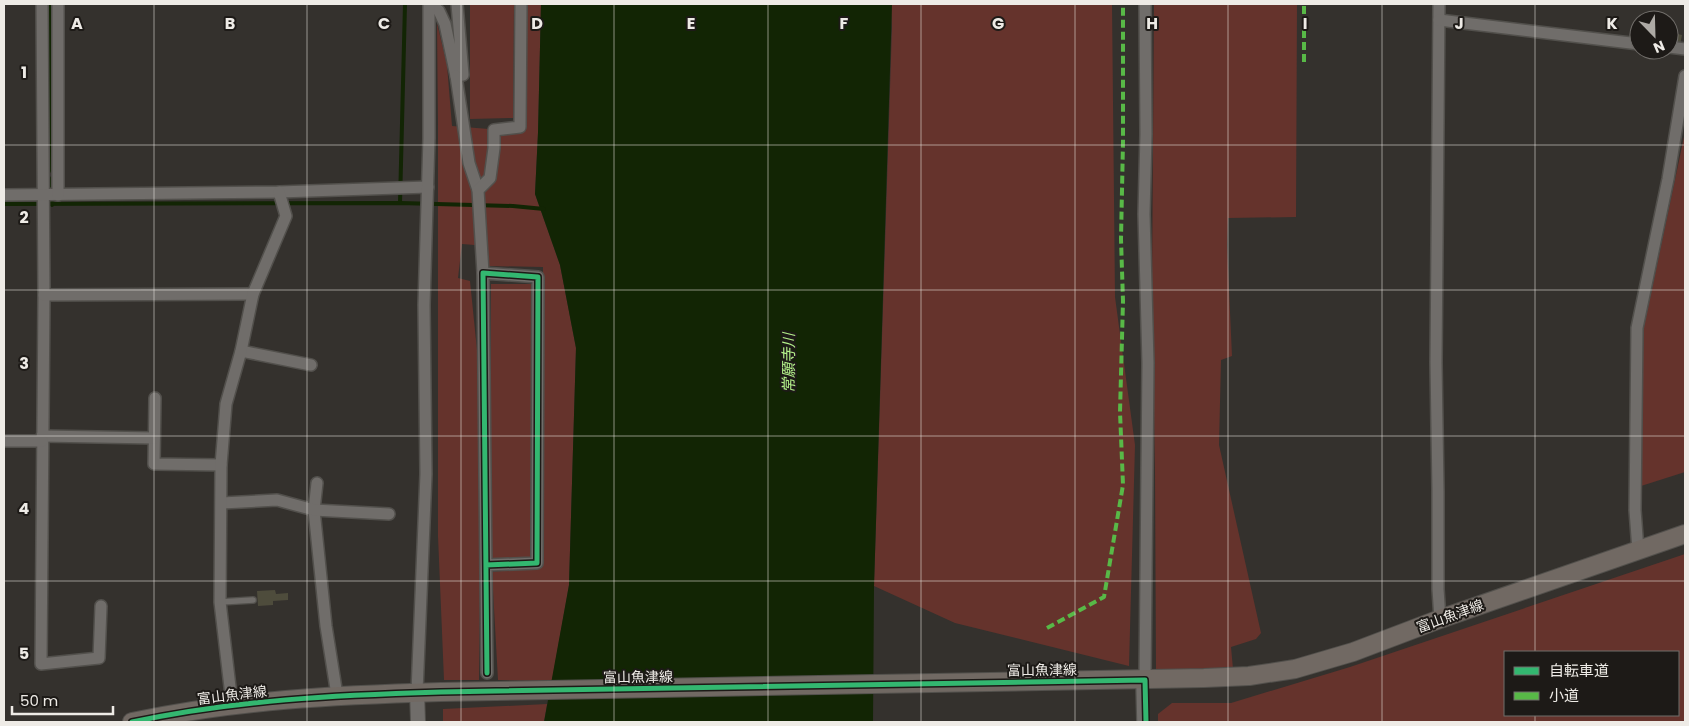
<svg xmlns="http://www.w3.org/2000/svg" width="1689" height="726" font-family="Poppins,'Noto Sans JP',sans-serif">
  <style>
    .green { fill: #65332c; fill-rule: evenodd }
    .water { fill: #122504 }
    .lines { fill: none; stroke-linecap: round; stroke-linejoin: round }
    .stream { stroke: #122504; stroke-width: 4 }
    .building { fill: #4e4c3c }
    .service-casing { stroke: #52504c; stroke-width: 8 }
    .minor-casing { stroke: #52504c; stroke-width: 14 }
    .tertiary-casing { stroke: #52504c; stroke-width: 16 }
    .primary-casing { stroke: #52504c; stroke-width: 20 }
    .service { stroke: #706d6a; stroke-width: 5.5 }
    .minor { stroke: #706d6a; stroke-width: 11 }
    .tertiary { stroke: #706d6a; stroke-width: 14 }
    .primary { stroke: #716963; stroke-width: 18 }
    .quiet { stroke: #58b947; stroke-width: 4; stroke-dasharray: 8 4; stroke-linecap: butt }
    .cycleway-casing { stroke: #1d1a17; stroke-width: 8 }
    .cycleway { stroke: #33b770; stroke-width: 5 }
    .grid { fill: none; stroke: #eeebe6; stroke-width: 1; stroke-opacity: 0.55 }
    .labels { text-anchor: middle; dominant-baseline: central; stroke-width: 4; stroke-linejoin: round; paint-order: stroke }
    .street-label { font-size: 14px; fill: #eeebe6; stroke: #1d1a17 }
    .water-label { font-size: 15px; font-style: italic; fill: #b5f28b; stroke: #1d1a17 }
    .grid-label { font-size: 16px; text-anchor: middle; font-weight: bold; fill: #eeebe6; stroke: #1d1a17; stroke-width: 4; stroke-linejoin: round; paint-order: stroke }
  </style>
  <rect width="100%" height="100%" fill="#34312d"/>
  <g class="green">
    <path d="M470,4H514L513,118L470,119Z"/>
    <path d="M526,4H541L538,133L535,194L560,265L576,348L569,585L552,681L498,680L492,572L543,567V267L489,266L487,246L462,244L458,278L470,281L478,360L481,461L479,680H444L438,536V125L437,23L447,65L452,126L524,132Z"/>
    <path d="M891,4H1112L1115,297L1135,445L1129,666L955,623L874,586L892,27Z"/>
    <path d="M1154,4H1297L1296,217L1228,218L1227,245L1232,356L1221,360L1219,445L1261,633L1256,639L1231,647L1233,669L1156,671L1155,474L1152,287Z"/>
    <path d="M1685,132V472L1641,486L1640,443L1644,327Z"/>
    <path d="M491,284H534L533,557L491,559Z"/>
    <path d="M1685,554V722H1158V714L1172,703H1231L1350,667ZM1505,652H1678V715H1505Z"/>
    <path d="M547,704L544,722H443V709Z"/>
  </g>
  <path class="water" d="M541,4H892L874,586L873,722H544L569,585L576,348L560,265L535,194L538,133Z"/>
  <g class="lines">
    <g class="stream">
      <path d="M49,171V4"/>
      <path d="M49,178L52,205"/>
      <path d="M400,203L405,4"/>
      <path d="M4,204L400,203L513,206L544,209"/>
    </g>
  </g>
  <g class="building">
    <path d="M1669,32L1682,35L1680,45L1669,43Z"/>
    <path d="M275,590L276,594L288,593V600L273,601V605L258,606L257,591Z"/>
  </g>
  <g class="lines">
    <defs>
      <g id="service">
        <path d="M220,602L253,600"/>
        <path d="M1139,682L1140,722"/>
      </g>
      <g id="minor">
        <path d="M42,4L44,295L41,664L99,658L101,606"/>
        <path d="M431,4L439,11L445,24L456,76L463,75L457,4"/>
        <path d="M1145,4L1146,134L1144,214L1148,363L1145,680"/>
        <path d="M1439,4L1436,363L1438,491V589L1440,619"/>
        <path d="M1439,20L1639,44"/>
        <path d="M1669,47L1685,49"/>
        <path d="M456,76L469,163L478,190"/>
        <path d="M4,195L279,192L428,187"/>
        <path d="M58,195V4"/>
        <path d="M483,273L478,190L490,178L494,148V130L520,127L521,4"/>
        <path d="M44,295L253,294"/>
        <path d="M241,351L311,365"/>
        <path d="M155,398L154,464L221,465"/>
        <path d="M42,436L154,438"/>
        <path d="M4,441H42"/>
        <path d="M317,483L314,510L326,626L337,695"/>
        <path d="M222,503L277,500L314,510L389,514"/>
        <path d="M1638,550L1635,510L1637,328L1668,179L1685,76"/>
        <path d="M486,565L537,563L538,277L483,273L487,673"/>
        <path d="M417,692L426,474L424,305L429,138V4"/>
        <path d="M232,704L220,602L221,465L226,404L241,351L253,294L286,216L279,192"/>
      </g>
      <path id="tertiary" d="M417,692L418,722"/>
      <path id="primary" d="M132,722C234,700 337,695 441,692L1204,678L1249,676L1295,669L1353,652L1440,619L1685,534"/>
    </defs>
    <use href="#service" class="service-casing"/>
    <use href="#minor" class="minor-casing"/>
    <use href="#tertiary" class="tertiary-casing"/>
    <use href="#primary" class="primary-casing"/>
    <use href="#service" class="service"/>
    <use href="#minor" class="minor"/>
    <use href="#tertiary" class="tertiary"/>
    <use href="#primary" class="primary"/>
    <g class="quiet">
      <path d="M1304,62V4"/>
      <path d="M1047,628L1104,597L1123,485L1120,412L1123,301L1121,239L1123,142V4"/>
    </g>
    <defs>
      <g id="cycleway">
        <path d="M486,565L537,563L538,277L483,273L487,673"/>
        <path d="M132,722C234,700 337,695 441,692L1145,680L1146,722"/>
      </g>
    </defs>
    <use href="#cycleway" class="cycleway-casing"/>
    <use href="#cycleway" class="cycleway"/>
  </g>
  <path class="grid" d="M154,4V722M307,4V722M461,4V722M614,4V722M768,4V722M921,4V722M1075,4V722M1228,4V722M1382,4V722M1535,4V652M4,145H1685M4,290H1685M4,436H1685M4,581H1685M1535,715V722"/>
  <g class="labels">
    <g class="street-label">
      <text transform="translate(1450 616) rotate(-20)">富山魚津線</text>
      <text transform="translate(1042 670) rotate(-1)">富山魚津線</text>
      <text transform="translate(638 677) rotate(-1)">富山魚津線</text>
      <text transform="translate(232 695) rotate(-7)">富山魚津線</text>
    </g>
    <g class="water-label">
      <text transform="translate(788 363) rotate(-90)">常願寺川</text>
    </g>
  </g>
  <g class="grid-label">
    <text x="77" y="29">A</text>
    <text x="230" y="29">B</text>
    <text x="384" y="29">C</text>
    <text x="537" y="29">D</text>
    <text x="691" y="29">E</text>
    <text x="844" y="29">F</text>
    <text x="998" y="29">G</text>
    <text x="1152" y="29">H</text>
    <text x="1305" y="29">I</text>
    <text x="1459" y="29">J</text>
    <text x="1612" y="29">K</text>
    <text x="24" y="78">1</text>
    <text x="24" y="223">2</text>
    <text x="24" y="369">3</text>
    <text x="24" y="514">4</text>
    <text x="24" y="659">5</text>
  </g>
  <rect width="1689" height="726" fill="none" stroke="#eeebe6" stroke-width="10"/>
  <rect x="1504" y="651" width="175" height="65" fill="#1d1a17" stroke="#716e6a"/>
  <rect x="1514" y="667" width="25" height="8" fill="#33b770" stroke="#716e6a"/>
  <text x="1549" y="676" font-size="15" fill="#eeebe6">自転車道</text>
  <rect x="1514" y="692" width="25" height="8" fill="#58b947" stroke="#716e6a"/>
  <text x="1549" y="701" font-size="15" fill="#eeebe6">小道</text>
  <g transform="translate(1654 35) rotate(157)"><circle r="24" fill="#1d1a17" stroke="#716e6a"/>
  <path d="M0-4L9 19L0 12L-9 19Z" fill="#adaaa5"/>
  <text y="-8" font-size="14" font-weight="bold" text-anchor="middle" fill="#eeebe6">N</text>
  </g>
  <path d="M12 706v8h101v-8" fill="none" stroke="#eeebe6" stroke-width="2.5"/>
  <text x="20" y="706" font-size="15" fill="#eeebe6" stroke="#1d1a17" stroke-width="4" paint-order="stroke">50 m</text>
</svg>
